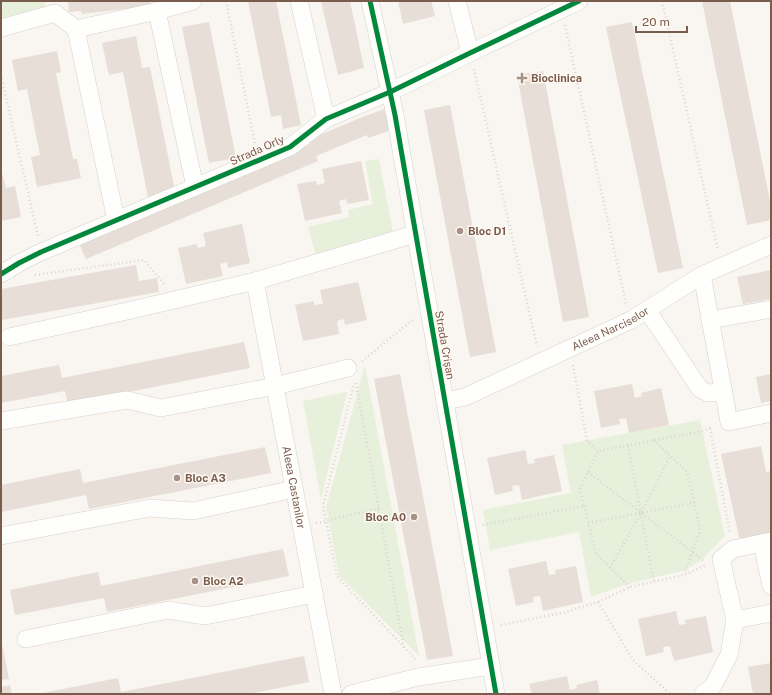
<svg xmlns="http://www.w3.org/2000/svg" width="772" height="695" font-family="'Public Sans',sans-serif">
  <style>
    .green { fill: #e7f0db }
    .building { fill: #e6ded7 }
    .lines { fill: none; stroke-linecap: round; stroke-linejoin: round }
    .minor-casing { stroke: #d7d1cb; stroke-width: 18 }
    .path { stroke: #dcd5d0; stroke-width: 2.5; stroke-dasharray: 1 3; stroke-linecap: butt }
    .minor { stroke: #fefefd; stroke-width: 17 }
    .cycleway-casing { stroke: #fffaf3; stroke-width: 8 }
    .cycleway { stroke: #00873e; stroke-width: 5 }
    .poi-dot { fill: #a69286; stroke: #fffaf3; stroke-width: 1.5 }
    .labels { text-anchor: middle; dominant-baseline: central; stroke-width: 3; stroke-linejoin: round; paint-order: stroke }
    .poi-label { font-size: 11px; font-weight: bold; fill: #7a5c4d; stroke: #fffaf3; text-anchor: start }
    .street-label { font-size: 11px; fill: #7a5c4d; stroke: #fffaf3 }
  </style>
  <rect width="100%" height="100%" fill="#f9f5f0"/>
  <g class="green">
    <path d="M1,1H44L47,11L1,25Z"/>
    <path d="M379,159L394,237L317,259L308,227L349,217L348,210L373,204L365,161Z"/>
    <path d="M365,365L419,656L339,575L326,508Z"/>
    <path d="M347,392L321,499L303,401Z"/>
    <path d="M700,420L725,536L702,559L686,570L627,584L591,597L579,532L490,550L483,510L571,493L562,445Z"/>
  </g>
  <g class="building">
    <path d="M68,1H150L151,6L82,14L81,11L69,12Z"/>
    <path d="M248,1H276L301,125L283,129L281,115L271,117Z"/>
    <path d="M321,1H350L364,68L338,75Z"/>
    <path d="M398,1H431L435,16L403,24Z"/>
    <path d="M702,1H730L771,206V220L747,225Z"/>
    <path d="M209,22L236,158L209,163L182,27Z"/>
    <path d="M632,22L683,268L658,273L606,27Z"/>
    <path d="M136,36L142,68L150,67L175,191L148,197L123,72L109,75L102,43Z"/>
    <path d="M57,51L61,72L56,73L73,159H77L81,178L37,187L31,157L40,155L27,89L18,91L12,60Z"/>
    <path d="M543,71L589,317L563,322L517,75Z"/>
    <path d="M450,105L496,352L470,357L424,110Z"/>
    <path d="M384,109L391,130L368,138L367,135L316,156L318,161L86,259L78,241L310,144L308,140L360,118Z"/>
    <path d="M361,161L369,200L347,204L346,199L339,201L342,213L305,221L297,184L316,181L317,185L325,183L322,169Z"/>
    <path d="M1,169L6,188L15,186L21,217L1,221Z"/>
    <path d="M242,224L250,263L228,268L227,262L220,264L223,276L186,284L178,248L197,244L198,248L206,246L203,233Z"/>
    <path d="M136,265L139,281L157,278L159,292L2,320L1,289Z"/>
    <path d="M771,270V299L743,304L737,277Z"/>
    <path d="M358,282L367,320L345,325L344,319L337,321L339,334L303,341L295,305L314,301V305L323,304L320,290Z"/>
    <path d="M244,342L250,368L68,404L65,391L1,403V376L59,365L62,378Z"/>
    <path d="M400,374L453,656L427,660L374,379Z"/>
    <path d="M771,374V401L761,403L756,377Z"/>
    <path d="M632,384L635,398L642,396L641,393L661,388L669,425L629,433L626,418L619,419L620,424L601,428L594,391Z"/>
    <path d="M761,446L766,472L771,471V536L740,542L721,454Z"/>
    <path d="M265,447L271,473L89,509L86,495L1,512V485L80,469L83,483Z"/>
    <path d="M525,450L528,464L535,463L534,459L554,455L562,491L522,500L519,485L512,486L513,491L495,495L487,458Z"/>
    <path d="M283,549L289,576L107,612L104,598L15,615L10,590L98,572L101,586Z"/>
    <path d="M546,561L549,575L556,574L555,570L576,566L583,602L543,611L540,596L533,597L534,602L516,606L508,569Z"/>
    <path d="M676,611L679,625L686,624L685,620L706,616L713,652L674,661L670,646L663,647L664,652L646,656L638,619Z"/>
    <path d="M2,644L9,679L1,680V645Z"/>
    <path d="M304,656L309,682L249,694H43V693L118,678L121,692Z"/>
    <path d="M771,663V693L765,694H753L748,667Z"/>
    <path d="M567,676L570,690L577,688L576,685L597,680L600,694H532L529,684Z"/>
    <path d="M10,685L12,694H1V687Z"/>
  </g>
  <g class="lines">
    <defs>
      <g id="minor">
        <path d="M299,1L326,119"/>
        <path d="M370,1L395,115L496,694"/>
        <path d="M457,1L470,53"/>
        <path d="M157,11L195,187"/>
        <path d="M1,28L55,13L76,29"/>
        <path d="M116,220L76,29L157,11L193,1"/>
        <path d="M1,274L19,263L41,252L290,147L326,119L390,92L470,53L579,1"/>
        <path d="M702,275L729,422L771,413"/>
        <path id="s1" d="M255,281L333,694"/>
        <path d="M647,310L700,389L708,393L724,392"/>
        <path d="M710,320L771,309"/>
        <path d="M9,337L136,309L255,281L415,234"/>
        <path id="s2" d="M445,401L465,397L631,320L702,275L771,245"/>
        <path d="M1,421L127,400L161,408L275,386L348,368"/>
        <path d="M1,536L150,508L193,511L294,489"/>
        <path d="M762,543L771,586"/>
        <path d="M735,620L771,613"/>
        <path d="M26,639L168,610L205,616L314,594"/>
        <path d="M351,694L418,677L491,666"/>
        <path d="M703,694L713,686L729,655L735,620L721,559L733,549L771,541"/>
      </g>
    </defs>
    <use href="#minor" class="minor-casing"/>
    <g class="path">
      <path d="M226,1L255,144"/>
      <path d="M662,1L718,250"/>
      <path d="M565,25L626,304"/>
      <path d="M474,69L536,342L538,346"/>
      <path d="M1,75L38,236"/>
      <path d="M35,275L144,260L165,285"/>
      <path d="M362,361L414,319"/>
      <path d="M573,365L587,440L598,451"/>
      <path d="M356,383L404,648"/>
      <path d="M710,428L730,534"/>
      <path d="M654,440L687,472L694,502L700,531L684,574"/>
      <path d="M628,446L654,582"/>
      <path d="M588,472L704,561"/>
      <path d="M584,506L596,554L630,587"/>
      <path d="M379,508L326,521L337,576L417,661"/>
      <path d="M316,523L326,521L323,506L354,384"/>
      <path d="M588,523L697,502"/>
      <path d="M483,525L584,506L580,489L598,451L703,431L713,427"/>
      <path d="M610,568L641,513L670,456"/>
      <path d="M598,602L633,660L670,694"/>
      <path d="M501,625L562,613L598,602L630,587L684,575L706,565"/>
    </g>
    <use href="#minor" class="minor"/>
    <defs>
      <g id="cycleway">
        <path d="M370,1L395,115L496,694"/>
        <path d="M1,274L19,263L41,252L290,147L326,119L390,92L470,53L579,1"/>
      </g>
    </defs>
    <use href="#cycleway" class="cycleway-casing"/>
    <use href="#cycleway" class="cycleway"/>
  </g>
  <g class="poi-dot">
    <path d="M520 72h4v4h4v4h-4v4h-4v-4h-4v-4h4z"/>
    <circle cx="460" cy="231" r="4"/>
    <circle cx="177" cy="478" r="4"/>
    <circle cx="414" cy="517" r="4"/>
    <circle cx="195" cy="581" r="4"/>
  </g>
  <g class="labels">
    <g class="poi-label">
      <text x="531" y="78">Bioclinica</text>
      <text x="468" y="231">Bloc D1</text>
      <text x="185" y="478">Bloc A3</text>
      <text x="406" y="517" text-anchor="end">Bloc A0</text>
      <text x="203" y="581">Bloc A2</text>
    </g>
    <g class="street-label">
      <text transform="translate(257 150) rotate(-24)">Strada Orly</text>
      <text stroke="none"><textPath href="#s2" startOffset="181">Aleea Narciselor</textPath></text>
      <text transform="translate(445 345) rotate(80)">Strada Crișan</text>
      <text stroke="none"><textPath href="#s1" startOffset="210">Aleea Castanilor</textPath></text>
    </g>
  </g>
  <rect width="772" height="695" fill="none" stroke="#7a5c4d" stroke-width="4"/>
  <path d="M636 26v6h51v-6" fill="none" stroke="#7a5c4d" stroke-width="2"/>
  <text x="642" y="26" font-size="12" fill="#7a5c4d" stroke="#fffaf3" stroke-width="3" paint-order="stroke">20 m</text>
</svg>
